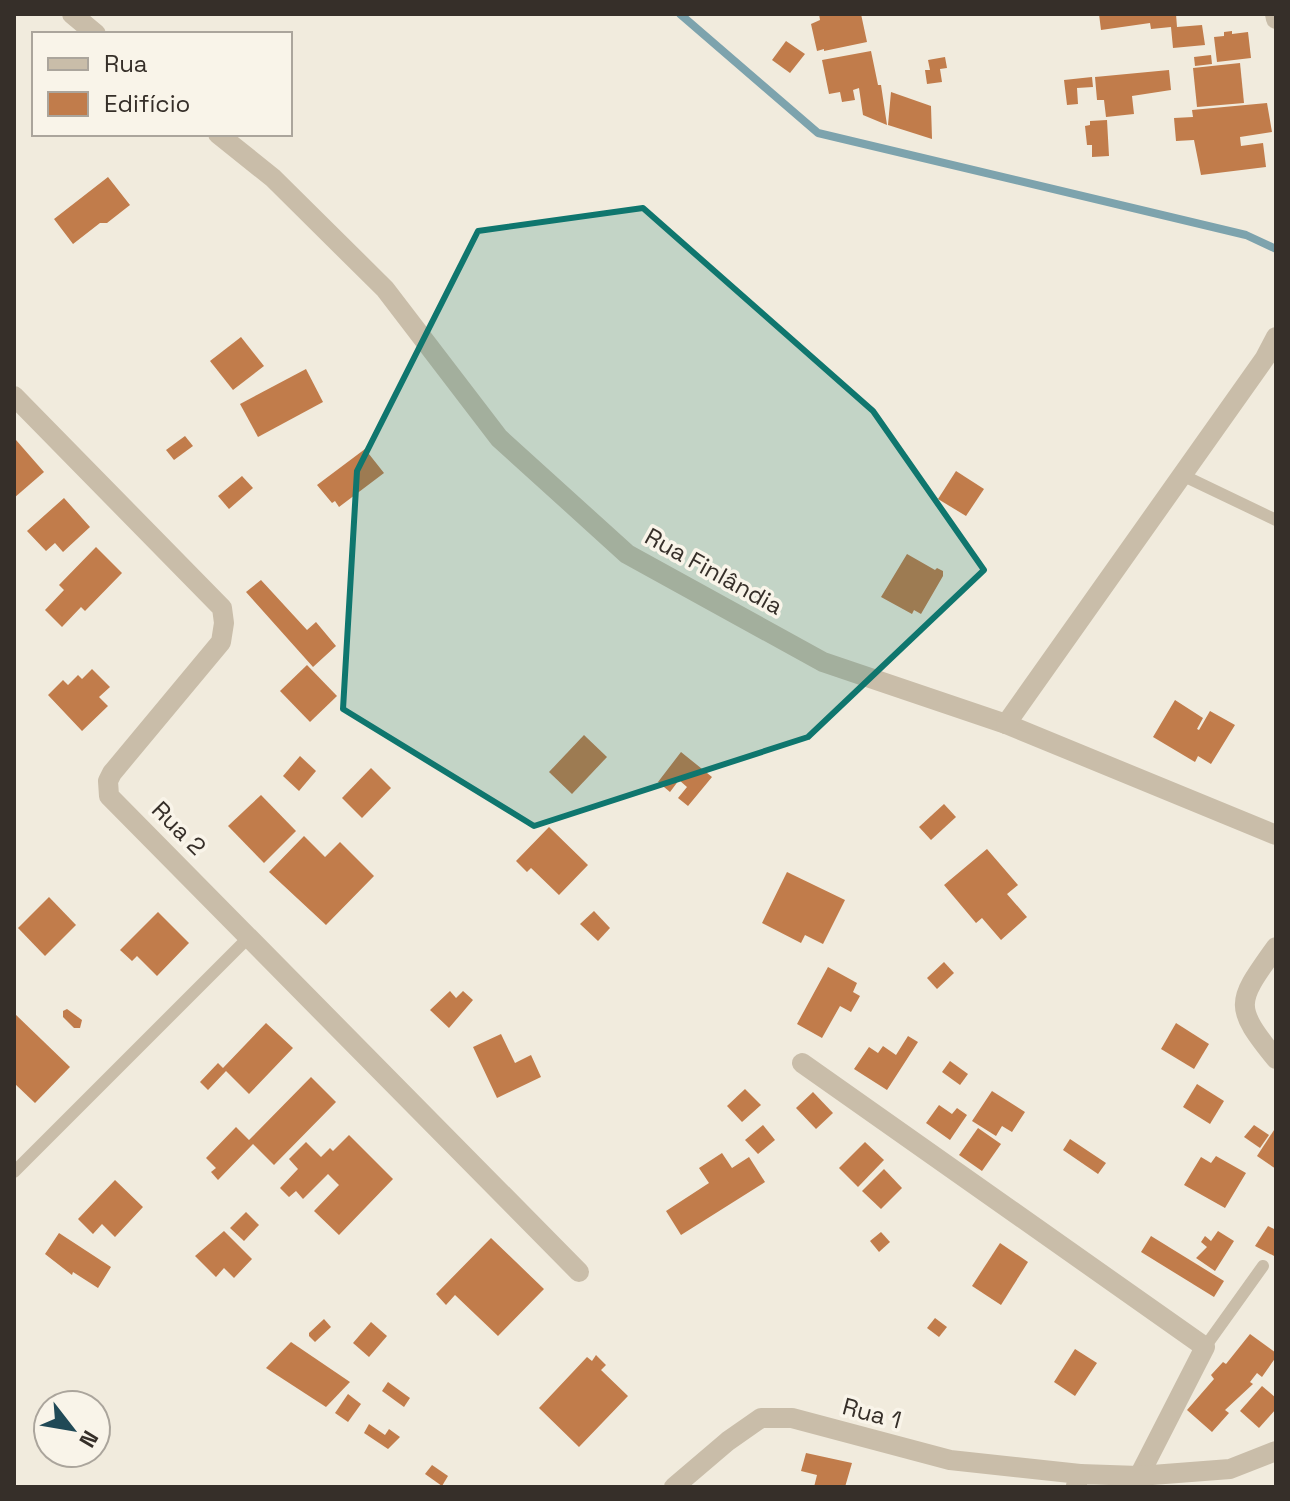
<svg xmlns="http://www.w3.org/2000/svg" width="1290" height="1501" font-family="'Space Grotesk',sans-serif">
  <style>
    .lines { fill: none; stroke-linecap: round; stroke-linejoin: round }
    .stream { stroke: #7da3ad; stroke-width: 8 }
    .building { fill: #c17c4b }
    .service { stroke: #c9bda9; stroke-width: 12 }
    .minor { stroke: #c9bda9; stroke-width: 20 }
    .marked { fill: #0f766e; fill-opacity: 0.2; stroke: #0f766e; stroke-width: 6; stroke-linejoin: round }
    .labels { text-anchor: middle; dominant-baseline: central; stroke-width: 7; stroke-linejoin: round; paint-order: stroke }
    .street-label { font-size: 24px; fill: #362f29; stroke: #f9f4e9 }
  </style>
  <rect width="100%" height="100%" fill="#f1ebdd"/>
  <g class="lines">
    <path class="stream" d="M680,14L818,133L1246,235L1276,249"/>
  </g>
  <g class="building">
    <path d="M819,14H838V16L861,14L867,42L824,51V49L817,51L811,24L820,20Z"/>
    <path d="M1099,14H1176L1177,27L1202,25L1205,45L1173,48L1171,27L1151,29L1150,23L1101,30Z"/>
    <path d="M1232,31V34L1248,32L1251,58L1217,62L1214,37L1224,36V32Z"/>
    <path d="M786,41L805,54L790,73L772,60Z"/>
    <path d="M871,51L878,85H881L887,125L863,115L859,88L853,90L855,100L842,102L840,92L829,94L822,60Z"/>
    <path d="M1211,55L1212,64L1195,66L1194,57Z"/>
    <path d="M945,57L947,68L940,69L942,82L927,84L925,70H930L928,60Z"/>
    <path d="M1240,63L1244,103L1197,107L1193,68Z"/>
    <path d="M1169,70L1171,90L1132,96L1134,114L1106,117L1104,100H1097L1095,77Z"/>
    <path d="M1092,77L1093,87L1077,88L1078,104L1067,105L1064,80Z"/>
    <path d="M891,92L931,106L932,139L888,125Z"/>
    <path d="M1267,103L1272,132L1240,137L1241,146L1263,143L1266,167L1201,175L1194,140L1176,141L1174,118L1193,117L1192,110Z"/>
    <path d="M1107,120L1109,156L1092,157V145H1087L1085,126L1090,125V121Z"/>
    <path d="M108,177L130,205L107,223H100L73,244L54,219Z"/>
    <path d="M241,337L264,366L233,390L210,361Z"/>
    <path d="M306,369L323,402L258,437L240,404Z"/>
    <path d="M185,436L193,446L174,460L166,450Z"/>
    <path d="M16,440L44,472L14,498V442Z"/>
    <path d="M365,449L384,473L339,507L335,501L332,503L317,485Z"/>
    <path d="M956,471L984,489L966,516L938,499Z"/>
    <path d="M242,476L253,488L229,509L218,496Z"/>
    <path d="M64,498L90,527L63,552L55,543L46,551L27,531Z"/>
    <path d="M96,547L122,573L85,611L81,607L62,627L45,610L64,590L59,585Z"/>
    <path d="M907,554L935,570L937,568L943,571V576L921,614L914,610L912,614L881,597Z"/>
    <path d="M261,580L307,630L316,622L336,646L313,667L246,592Z"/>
    <path d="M307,665L337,696L310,722L280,691Z"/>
    <path d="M92,669L110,687L99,697L108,706L82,731L48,695L63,680L68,685L78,675L82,679Z"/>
    <path d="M1175,700L1203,718L1197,729L1199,730L1210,711L1235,725L1211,764L1198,756L1195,762L1153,737Z"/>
    <path d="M584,735L607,757L572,794L549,772Z"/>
    <path d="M681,752L712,777L688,806L678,798L687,787L679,780L670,792L658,782Z"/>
    <path d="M300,756L316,771L299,791L283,776Z"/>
    <path d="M371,768L391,788L362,818L342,798Z"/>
    <path d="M261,795L296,831L264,863L228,826Z"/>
    <path d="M944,804L956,817L931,840L919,827Z"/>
    <path d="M549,827L588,865L559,895L531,868L527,872L516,861Z"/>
    <path d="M304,836L325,857L340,842L374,876L326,925L269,872Z"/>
    <path d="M987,849L1018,885L1007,894L1027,917L1001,940L982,918L976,923L944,885Z"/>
    <path d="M787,872L845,900L823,944L805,935L801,943L762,923Z"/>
    <path d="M49,897L76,925L45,956L18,928Z"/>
    <path d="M594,911L610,928L598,941L580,924Z"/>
    <path d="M158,912L189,943L157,976L137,956L132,961L120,950Z"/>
    <path d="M944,962L954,973L937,989L927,978Z"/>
    <path d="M828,967L857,983L853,992L860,996L851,1012L840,1006L822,1038L797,1024Z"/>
    <path d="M450,991L456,998L463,991L473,1000L449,1028L430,1010Z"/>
    <path d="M67,1009L82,1020L80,1028H74L63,1017V1011Z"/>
    <path d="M14,1013L70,1067L35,1103L14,1083Z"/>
    <path d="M266,1023L293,1048L249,1094L226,1071L208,1090L200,1082L218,1063L223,1068Z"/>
    <path d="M1176,1023L1209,1044L1194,1069L1161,1049Z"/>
    <path d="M501,1034L515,1063L531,1055L541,1077L497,1098L473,1047Z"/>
    <path d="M908,1036L918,1042L887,1090L854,1069L869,1047L878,1053L883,1046L896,1055Z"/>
    <path d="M950,1061L968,1074L960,1085L942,1072Z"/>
    <path d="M311,1077L336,1102L274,1165L253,1144L218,1180L211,1172L216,1168L206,1158L236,1127L249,1140Z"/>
    <path d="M1197,1084L1224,1101L1210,1124L1183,1107Z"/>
    <path d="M745,1089L761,1105L742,1122L727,1106Z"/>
    <path d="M992,1091L1025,1112L1012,1132L1002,1126L996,1136L972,1121Z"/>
    <path d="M813,1092L833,1113L816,1129L796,1108Z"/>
    <path d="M939,1105L952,1114L957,1108L967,1115L950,1140L926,1123Z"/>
    <path d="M763,1125L775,1140L758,1154L745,1140Z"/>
    <path d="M1254,1125L1269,1135L1260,1148L1244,1137Z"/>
    <path d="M1276,1127V1169L1257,1156Z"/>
    <path d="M978,1128L1001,1144L982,1171L959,1155Z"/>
    <path d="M349,1135L393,1179L339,1235L314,1211L339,1185L328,1174L303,1199L296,1191L289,1197L280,1188L298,1169L289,1159L306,1142L321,1157L330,1148L333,1151Z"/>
    <path d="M1070,1139L1106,1163L1098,1174L1063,1150Z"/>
    <path d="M865,1142L884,1160L858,1187L839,1168Z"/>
    <path d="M722,1153L732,1168L749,1157L765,1182L681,1235L666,1211L709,1183L699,1168Z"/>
    <path d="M1216,1156L1246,1173L1225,1208L1184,1185L1201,1157L1211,1163Z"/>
    <path d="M884,1169L902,1188L881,1209L862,1191Z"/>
    <path d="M115,1180L143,1207L115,1237L102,1224L93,1234L78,1219Z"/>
    <path d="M246,1212L259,1225L244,1241L230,1228Z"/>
    <path d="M1268,1226L1276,1230V1257L1255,1246Z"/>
    <path d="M224,1231L252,1259L234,1278L224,1268L216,1277L195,1256Z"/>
    <path d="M1218,1231L1234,1241L1215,1271L1196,1258L1207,1247L1201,1242L1205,1236L1211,1241Z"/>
    <path d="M881,1232L890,1242L879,1252L870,1241Z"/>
    <path d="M59,1233L111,1267L98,1288L73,1272L72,1275L45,1254Z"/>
    <path d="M1151,1236L1224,1281L1214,1297L1141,1252Z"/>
    <path d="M491,1238L544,1289L498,1336L455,1295L446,1305L436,1294Z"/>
    <path d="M1000,1243L1028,1262L1001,1305L972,1286Z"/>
    <path d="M935,1318L947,1327L939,1337L927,1328Z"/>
    <path d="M324,1319L331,1327L315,1342L309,1336V1333Z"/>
    <path d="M371,1322L387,1336L369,1357L353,1343Z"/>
    <path d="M1250,1334L1276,1353V1357L1262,1377L1257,1373L1250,1382L1253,1384L1225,1410L1229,1413L1212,1432L1187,1410L1214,1379L1211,1375L1223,1362L1226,1364Z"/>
    <path d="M291,1342L350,1382L326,1407L266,1368Z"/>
    <path d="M1075,1349L1097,1363L1075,1396L1054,1382Z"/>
    <path d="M596,1355L606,1365L601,1370L628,1396L579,1447L539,1408L587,1357L592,1361Z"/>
    <path d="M388,1382L410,1398L404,1407L382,1391Z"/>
    <path d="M1262,1386L1276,1398V1409L1259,1428L1240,1411Z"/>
    <path d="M348,1394L361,1404L348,1422L335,1413Z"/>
    <path d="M369,1424L385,1435L389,1429L400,1437L388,1449L364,1433Z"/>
    <path d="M806,1453L852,1463L845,1487H814L817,1475L801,1471Z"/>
    <path d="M432,1465L448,1476L442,1486L425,1474Z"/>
  </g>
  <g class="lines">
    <g class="service">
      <path d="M1182,475L1276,520"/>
      <path d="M14,1172L250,936"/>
      <path d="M1205,1347L1263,1266"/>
    </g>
    <g class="minor">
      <path d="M72,14L96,34"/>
      <path d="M1275,14L1276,19"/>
      <path d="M218,134L273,178L385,289L499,438L627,554L823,662L1006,724L1276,835"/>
      <path d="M14,396L222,608L224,623L221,642L112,773L108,781L109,796L579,1272"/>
      <path d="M1006,724L1265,358L1276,337"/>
      <path d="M1276,947C1237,1002 1232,1005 1276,1059"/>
      <path d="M802,1063L1205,1347L1139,1476"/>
      <path d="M1076,1486L1080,1474L1139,1476L1230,1469L1276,1451"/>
      <path d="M674,1487L728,1441L761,1418H792L950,1460L1080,1474"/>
    </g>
  </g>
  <path class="marked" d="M643,208L873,411L984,570L808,737L534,826L343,709L357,471L478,231Z"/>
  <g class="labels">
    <g class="street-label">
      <text transform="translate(714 571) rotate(29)">Rua Finlândia</text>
      <text transform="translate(179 828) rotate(45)">Rua 2</text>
      <text transform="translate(872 1413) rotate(15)">Rua 1</text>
    </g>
  </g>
  <rect width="1290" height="1501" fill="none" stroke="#362f29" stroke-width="32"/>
  <rect x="32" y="32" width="260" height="104" fill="#f9f4e9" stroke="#aba59c" stroke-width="2"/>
  <rect x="48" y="58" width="40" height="12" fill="#c9bda9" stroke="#aba59c" stroke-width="2"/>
  <text x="104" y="72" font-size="24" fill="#362f29">Rua</text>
  <rect x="48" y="92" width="40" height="24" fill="#c17c4b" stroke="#aba59c" stroke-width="2"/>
  <text x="104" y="112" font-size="24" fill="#362f29">Edifício</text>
  <g transform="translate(72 1429) rotate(121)"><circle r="38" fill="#f9f4e9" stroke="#aba59c" stroke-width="2"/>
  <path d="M0-6L14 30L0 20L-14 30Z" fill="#204956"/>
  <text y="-12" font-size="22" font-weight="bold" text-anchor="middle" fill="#362f29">N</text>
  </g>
</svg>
